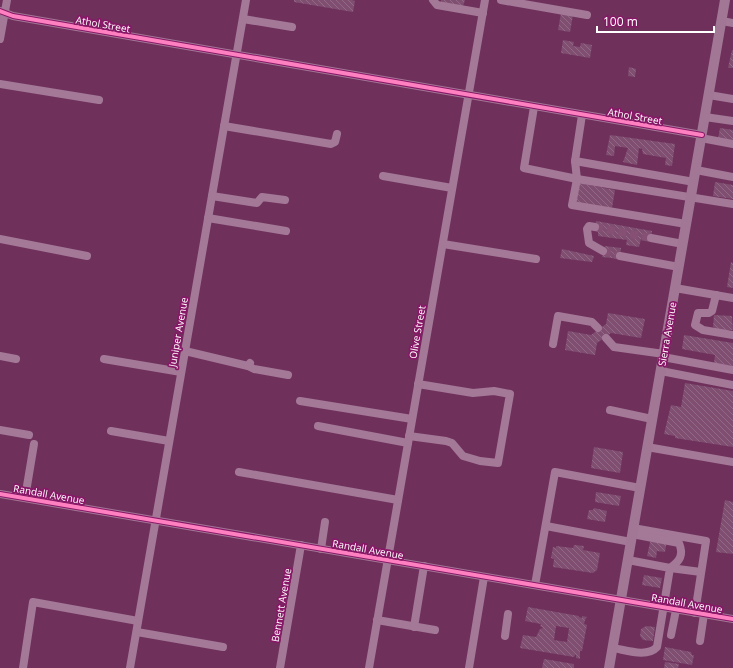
<svg xmlns="http://www.w3.org/2000/svg" width="733" height="668" font-family="'Open Sans',sans-serif">
  <style>
    .building { fill: url(#building-back-hatch); fill-rule: evenodd }
    .lines { fill: none; stroke-linecap: round; stroke-linejoin: round }
    .minor-tunnel { stroke: #855074; stroke-width: 8; stroke-dasharray: 8 4; stroke-linecap: butt }
    .minor { stroke: #a47897; stroke-width: 8 }
    .major { stroke: #a17795; stroke-width: 10 }
    .cycleway-casing { stroke: #881867; stroke-width: 6 }
    .cycleway { stroke: #ff80c0; stroke-width: 4 }
    .labels { text-anchor: middle; dominant-baseline: central; stroke-width: 3.5; stroke-linejoin: round; paint-order: stroke }
    .street-label { font-size: 10px; fill: #fff; stroke: #881867 }
  </style>
  <defs>
    <pattern id="building-back-hatch" width="6" height="6" patternUnits="userSpaceOnUse"><rect width="6" height="6" fill="#7f4e70"/><path d="M-1 5l2 2M0 0l6 6M5-1l2 2" fill="none" stroke="#926985"/></pattern>
  </defs>
  <rect width="100%" height="100%" fill="#6f315c"/>
  <g class="building">
    <path d="M294,0H352L355,1L353,12L294,2Z"/>
    <path d="M441,0H465L463,6L441,3Z"/>
    <path d="M561,13L573,15L570,32L558,30Z"/>
    <path d="M563,40L574,42L573,46L580,47L581,43L592,45L590,58L561,53Z"/>
    <path d="M732,50H733V68H728Z"/>
    <path d="M629,67L636,69L635,77L628,76Z"/>
    <path d="M720,128L733,130V141L718,139Z"/>
    <path d="M610,135L675,144L672,166L665,165L666,158L643,154L642,149L639,148L637,165L623,162L628,148L615,146L614,156L606,155Z"/>
    <path d="M715,182L733,185V199L713,196Z"/>
    <path d="M579,183L615,190L612,208L576,203Z"/>
    <path d="M596,221L652,231L651,241L641,239L639,247L626,245L627,240L598,236V232L594,231Z"/>
    <path d="M605,246L621,248L620,259L602,257Z"/>
    <path d="M562,249L594,256L592,262L560,258Z"/>
    <path d="M731,262L733,263V288L727,287Z"/>
    <path d="M608,313L645,319L641,338L611,333L597,343L595,355L565,350L568,331L591,335L606,324Z"/>
    <path d="M714,315L732,316L733,330H719L713,327Z"/>
    <path d="M684,335L733,343V366L714,363L715,355L682,349Z"/>
    <path d="M685,383L733,391V447L675,438V436L664,434L671,405L681,407Z"/>
    <path d="M594,447L623,452L620,473L591,468Z"/>
    <path d="M596,492L621,496L619,506L595,502Z"/>
    <path d="M725,500L733,502V554L716,552Z"/>
    <path d="M594,508L607,511L605,522L587,519L589,510H593Z"/>
    <path d="M651,538L667,541L665,552L657,551L656,558L647,556Z"/>
    <path d="M574,545L584,546L583,550L600,553L597,570L593,573L553,567L554,559L551,558L553,547L556,548V546L573,548Z"/>
    <path d="M644,575L662,578L660,588L642,585Z"/>
    <path d="M528,607L579,616V617L582,618V616L587,617L585,620L584,624L587,625L582,651H580V659L576,658V655H575L574,657L520,648L523,635L536,637L540,629L543,628L540,626L541,624L525,621ZM556,626L569,628L567,642L554,640Z"/>
    <path d="M646,626L655,627L653,641L643,640L640,636L641,629Z"/>
    <path d="M665,647L691,652L692,655H694L692,665L663,660Z"/>
    <path d="M544,659L574,664V668H542Z"/>
    <path d="M665,662L679,664L678,668H664Z"/>
  </g>
  <g class="lines">
    <g class="minor-tunnel">
      <path d="M595,227L651,238"/>
      <path d="M603,251L620,256"/>
    </g>
    <g class="minor">
      <path d="M433,0L437,5L483,13"/>
      <path d="M501,0L587,15"/>
      <path d="M0,11L13,16L702,135"/>
      <path d="M243,19L292,27"/>
      <path d="M722,21L733,23"/>
      <path d="M0,39L7,0"/>
      <path d="M0,84L99,100"/>
      <path d="M709,95L733,99"/>
      <path d="M534,107L524,168L577,179L575,161L582,115"/>
      <path d="M705,117L733,121"/>
      <path d="M224,126L331,144L335,142L337,134"/>
      <path d="M701,138L733,144"/>
      <path d="M575,161L694,182"/>
      <path d="M696,170L733,177"/>
      <path d="M383,176L452,188"/>
      <path d="M212,196L257,203L262,197L285,200"/>
      <path d="M208,218L286,231"/>
      <path d="M686,224L572,205L577,179L733,204"/>
      <path d="M595,227L589,226L587,229L589,243L603,251"/>
      <path d="M651,238L683,244"/>
      <path d="M0,239L87,256"/>
      <path d="M443,244L536,259"/>
      <path d="M620,256L679,267"/>
      <path d="M675,288L733,298"/>
      <path d="M716,295L712,311L709,313H698L695,325L703,330L733,335"/>
      <path d="M606,338L614,347L664,354"/>
      <path d="M553,344L558,316L592,322L598,328"/>
      <path d="M185,351L248,366L250,363"/>
      <path d="M0,356L16,359"/>
      <path d="M663,357L733,370"/>
      <path d="M104,359L181,372"/>
      <path d="M248,366L254,369L288,375"/>
      <path d="M661,371L733,385"/>
      <path d="M300,401L412,419"/>
      <path d="M610,410L652,419"/>
      <path d="M318,426L408,443"/>
      <path d="M0,430L29,435"/>
      <path d="M111,431L169,441"/>
      <path d="M409,436L446,441L452,443L463,456L480,461L498,463L510,394L494,391L473,393L418,384"/>
      <path d="M647,447L733,462"/>
      <path d="M239,472L398,500"/>
      <path d="M0,494L733,619"/>
      <path d="M25,498L34,444"/>
      <path d="M546,526L631,542"/>
      <path d="M633,528L706,541L695,613"/>
      <path d="M632,534L679,543C684,555 680,561 670,568"/>
      <path d="M321,549L325,522"/>
      <path d="M670,568L701,572"/>
      <path d="M535,585L555,472L640,488"/>
      <path d="M377,620L435,630"/>
      <path d="M414,627L424,566"/>
      <path d="M137,632L223,647"/>
      <path d="M671,635L676,610"/>
      <path d="M505,636L508,614"/>
      <path d="M700,641L704,614"/>
      <path d="M613,648C626,650 647,658 657,647L670,568L628,560"/>
      <path d="M23,668L33,602L138,621"/>
      <path d="M130,668L246,0"/>
      <path d="M280,668L301,545"/>
      <path d="M369,668L485,0"/>
      <path d="M469,668L484,577"/>
    </g>
    <path class="major" d="M609,668L725,0"/>
    <defs>
      <g id="cycleway">
        <path d="M0,11L13,16L702,135"/>
        <path d="M0,494L733,619"/>
      </g>
    </defs>
    <use href="#cycleway" class="cycleway-casing"/>
    <use href="#cycleway" class="cycleway"/>
  </g>
  <g class="labels">
    <g class="street-label">
      <text transform="translate(103 24) rotate(10)">Athol Street</text>
      <text transform="translate(635 116) rotate(10)">Athol Street</text>
      <text transform="translate(178 332) rotate(-80)">Juniper Avenue</text>
      <text transform="translate(417 332) rotate(-80)">Olive Street</text>
      <text transform="translate(667 334) rotate(-80)">Sierra Avenue</text>
      <text transform="translate(49 494) rotate(10)">Randall Avenue</text>
      <text transform="translate(368 549) rotate(10)">Randall Avenue</text>
      <text transform="translate(687 603) rotate(10)">Randall Avenue</text>
      <text transform="translate(281 605) rotate(-80)">Bennett Avenue</text>
    </g>
  </g>
  <path d="M597 26v6h117v-6" fill="none" stroke="#ffffff" stroke-width="2"/>
  <text x="603" y="26" font-size="12" fill="#ffffff" stroke="#881867" stroke-width="3" paint-order="stroke">100 m</text>
</svg>
